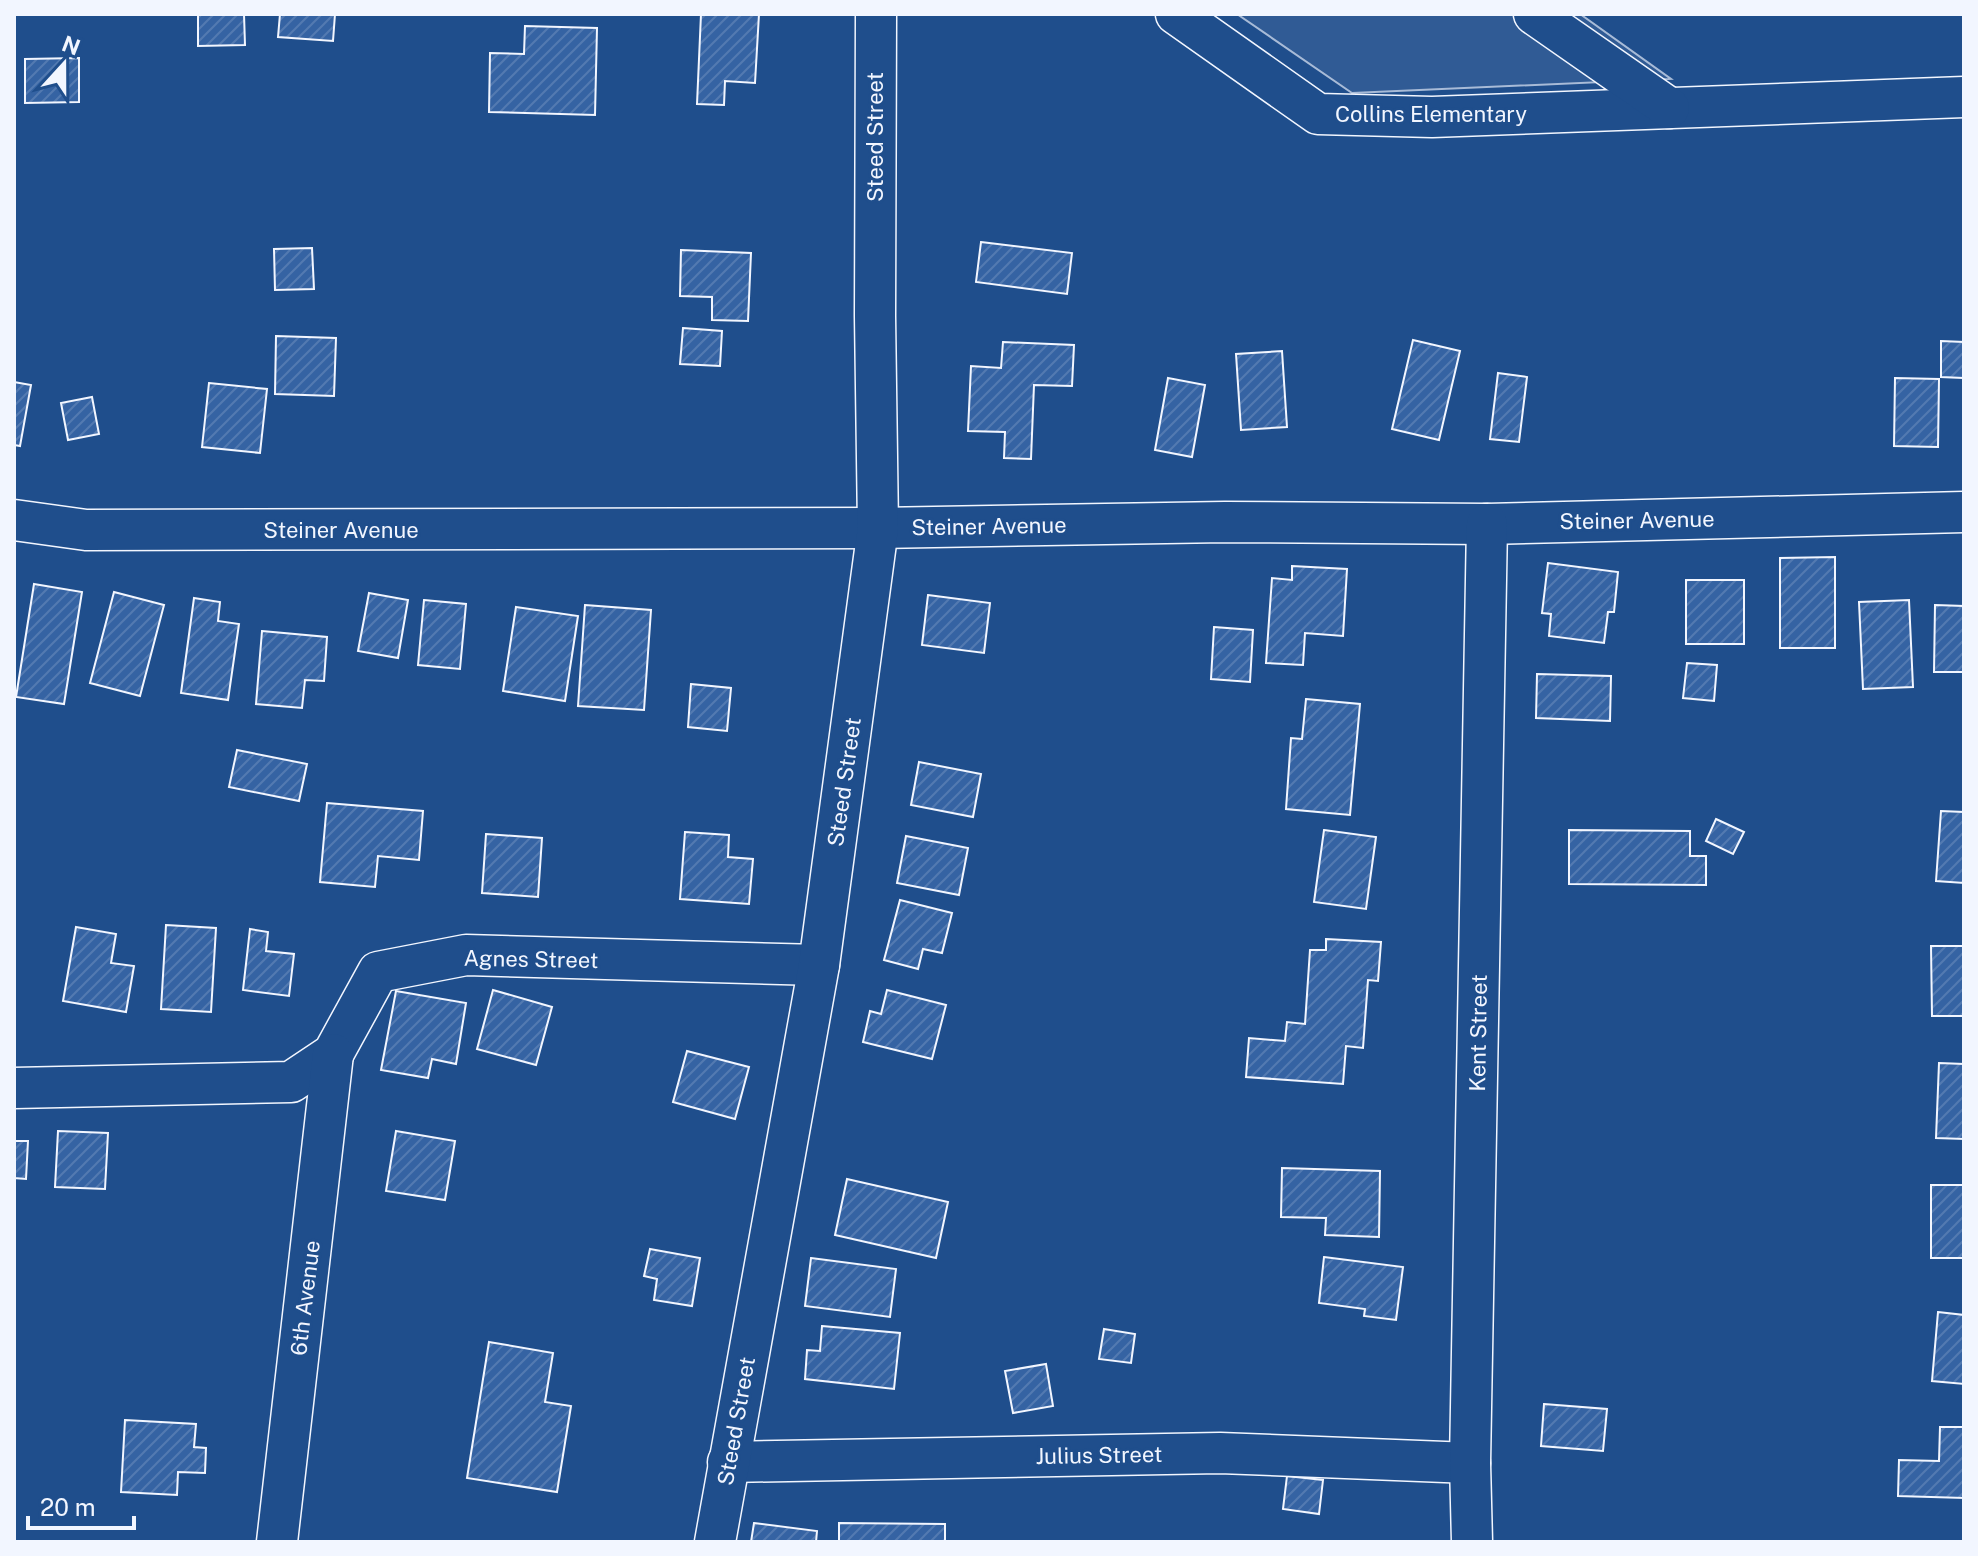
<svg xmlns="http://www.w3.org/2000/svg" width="1978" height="1556" font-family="'Public Sans',sans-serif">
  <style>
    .built { fill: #305b95; stroke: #a8bbd7; stroke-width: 2 }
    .building { fill: url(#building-hatch); stroke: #f2f6ff; stroke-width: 2 }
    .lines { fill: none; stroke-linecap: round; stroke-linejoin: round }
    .minor-casing { stroke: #f2f6ff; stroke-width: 43 }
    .minor { stroke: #1f4e8c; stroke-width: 40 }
    .labels { text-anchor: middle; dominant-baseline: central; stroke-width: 6; stroke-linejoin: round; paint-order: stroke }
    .street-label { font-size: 22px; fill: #f2f6ff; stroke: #1f4e8c }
  </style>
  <defs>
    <pattern id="building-hatch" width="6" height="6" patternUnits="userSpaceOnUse" patternTransform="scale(2)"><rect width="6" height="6" fill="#3563a3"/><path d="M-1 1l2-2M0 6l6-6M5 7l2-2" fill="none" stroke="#537ab1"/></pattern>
  </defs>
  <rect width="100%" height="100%" fill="#1f4e8c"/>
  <path class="built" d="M1237,14H1580L1671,79L1352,93Z"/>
  <g class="building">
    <path d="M198,14H244L245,45L198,46Z"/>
    <path d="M280,14H335L333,41L278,37Z"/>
    <path d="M701,14H759L755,83L725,81L724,105L697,104Z"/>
    <path d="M525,26L597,28L595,115L489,112L490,53L524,54Z"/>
    <path d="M79,58V102L25,103V59Z"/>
    <path d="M981,242L1072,253L1067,294L976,282Z"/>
    <path d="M312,248L314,289L275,290L274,249Z"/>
    <path d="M681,250L751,253L748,321L712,320V297L680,296Z"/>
    <path d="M683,328L722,331L720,366L680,364Z"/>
    <path d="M276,336L336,338L334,396L275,394Z"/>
    <path d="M1413,340L1460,351L1439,440L1392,429Z"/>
    <path d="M1941,341L1964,342V440L1963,378L1941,377Z"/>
    <path d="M1003,342L1074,345L1072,386L1034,385L1031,459L1004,458L1005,432L968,431L971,366L1001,368Z"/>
    <path d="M1282,351L1287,427L1241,430L1236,354Z"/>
    <path d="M1498,373L1527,377L1519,442L1490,439Z"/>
    <path d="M1168,378L1205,385L1192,457L1155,450Z"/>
    <path d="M1895,378L1939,379L1938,447L1894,446Z"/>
    <path d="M14,382L31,385L20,446L14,445Z"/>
    <path d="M209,383L267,389L260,453L202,447Z"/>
    <path d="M92,397L99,434L68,440L61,403Z"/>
    <path d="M1835,557V648H1780V558Z"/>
    <path d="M1548,563L1618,572L1614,612H1608L1604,643L1549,636L1551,614L1542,613Z"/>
    <path d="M1292,566L1347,569L1343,636L1305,633L1303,665L1266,663L1272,578L1292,580Z"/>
    <rect x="1686" y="580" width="58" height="64"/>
    <path d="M34,584L82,592L64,704L16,697Z"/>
    <path d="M114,592L164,605L140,696L90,683Z"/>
    <path d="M369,593L408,600L398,658L358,651Z"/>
    <path d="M928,595L990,603L984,653L922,645Z"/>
    <path d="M194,598L220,602L218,621L239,624L228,700L181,693Z"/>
    <path d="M424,600L466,604L460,669L418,665Z"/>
    <path d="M1909,600L1913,687L1863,689L1859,602Z"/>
    <path d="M585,605L651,610L644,710L578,706Z"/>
    <path d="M1935,605L1964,606V672H1934Z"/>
    <path d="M516,607L578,616L565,701L503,691Z"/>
    <path d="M1214,627L1253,630L1250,682L1211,679Z"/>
    <path d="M262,631L327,637L324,681L305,680L302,708L256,704Z"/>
    <path d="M1687,663L1717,665L1714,701L1683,698Z"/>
    <path d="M1537,674L1611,676L1610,721L1536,718Z"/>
    <path d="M691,684L731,688L727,731L688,727Z"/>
    <path d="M1306,699L1360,704L1350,815L1286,809L1291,738L1302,739Z"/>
    <path d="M237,750L307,764L299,801L229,787Z"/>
    <path d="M919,762L981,774L973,817L911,805Z"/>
    <path d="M327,803L423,811L419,860L378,856L375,887L320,882Z"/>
    <path d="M1941,811L1964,812V883L1936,881Z"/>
    <path d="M1716,819L1744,832L1733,854L1706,841Z"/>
    <path d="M1324,830L1376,837L1366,909L1314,902Z"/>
    <path d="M1569,830L1690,831V856H1706V885L1569,884Z"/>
    <path d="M685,832L729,835L728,857L753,859L749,904L680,899Z"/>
    <path d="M486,834L542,838L538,897L482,893Z"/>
    <path d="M906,836L968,848L959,895L897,883Z"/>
    <path d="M900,900L952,913L942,953L923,949L918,969L884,960Z"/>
    <path d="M166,925L216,928L211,1012L161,1009Z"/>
    <path d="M76,927L116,934L111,963L134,966L126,1012L63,1001Z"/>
    <path d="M250,929L268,932L266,951L294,954L289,996L243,990Z"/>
    <path d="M1326,939L1381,942L1378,981L1368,980L1363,1048L1346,1046L1343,1084L1246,1077L1249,1038L1285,1041L1287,1022L1305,1024L1310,950H1326Z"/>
    <path d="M1931,946H1964V1016H1932Z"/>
    <path d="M493,990L552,1007L536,1065L477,1049Z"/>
    <path d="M887,990L946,1005L932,1059L863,1042L870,1011L881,1014Z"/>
    <path d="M396,991L466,1003L456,1064L432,1059L428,1078L381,1070Z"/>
    <path d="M687,1051L749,1067L735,1119L673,1102Z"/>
    <path d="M1939,1063L1964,1064V1139L1936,1138Z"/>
    <path d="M58,1131L108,1133L105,1189L55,1187Z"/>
    <path d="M396,1131L455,1141L445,1200L386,1191Z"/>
    <path d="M14,1141H28L26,1179L14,1178Z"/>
    <path d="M1282,1168L1380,1171L1379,1237L1325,1235L1326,1218L1281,1217Z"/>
    <path d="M847,1179L948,1202L936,1258L835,1235Z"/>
    <rect x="1931" y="1185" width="33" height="73"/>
    <path d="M650,1249L700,1258L692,1306L654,1300L657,1279L644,1276Z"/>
    <path d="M1324,1257L1403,1267L1396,1320L1364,1316L1365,1309L1319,1303Z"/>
    <path d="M811,1258L896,1269L890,1317L805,1306Z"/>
    <path d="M1938,1312L1964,1315V1384L1932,1381Z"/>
    <path d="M822,1326L900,1333L894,1389L805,1379L807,1350L820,1351Z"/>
    <path d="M1104,1329L1135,1334L1131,1363L1099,1359Z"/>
    <path d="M489,1342L553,1353L545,1402L571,1406L557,1492L467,1478Z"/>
    <path d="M1046,1364L1053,1406L1013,1413L1005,1371Z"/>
    <path d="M1544,1404L1607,1409L1603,1451L1541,1446Z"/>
    <path d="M125,1420L196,1424L194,1447L206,1448L205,1473L178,1472L177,1495L121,1492Z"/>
    <path d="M1940,1427H1964V1498L1898,1496L1899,1460L1939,1461Z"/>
    <path d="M1287,1476L1323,1480L1319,1514L1283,1509Z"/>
    <path d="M754,1523L817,1531L816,1542H751Z"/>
    <path d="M839,1523L945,1524V1542H839Z"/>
  </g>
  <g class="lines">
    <defs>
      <g id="minor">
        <path d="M1176,14L1318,114L1432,117L1964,97"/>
        <path d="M1534,14L1669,108"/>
        <path d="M14,520L86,530L878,528L1225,522L1487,524L1964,512"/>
        <path d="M14,1088L291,1082L333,1054L378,972L466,955L819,965"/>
        <path d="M728,1462L1220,1453L1470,1463"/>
        <path d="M277,1542L333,1054"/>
        <path d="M715,1542L819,965L878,528L875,316L876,14"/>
        <path d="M1472,1542L1470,1463L1487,524"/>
      </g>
    </defs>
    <use href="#minor" class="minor-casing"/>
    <use href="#minor" class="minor"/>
  </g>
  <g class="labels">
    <g class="street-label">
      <text x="1431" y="114">Collins Elementary</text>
      <text transform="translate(875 137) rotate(-90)">Steed Street</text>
      <text transform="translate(1637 520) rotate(-1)">Steiner Avenue</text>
      <text transform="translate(989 526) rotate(-1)">Steiner Avenue</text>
      <text x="341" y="530">Steiner Avenue</text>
      <text transform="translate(844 782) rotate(-82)">Steed Street</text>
      <text transform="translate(531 959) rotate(1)">Agnes Street</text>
      <text transform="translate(1478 1033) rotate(-89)">Kent Street</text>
      <text transform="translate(305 1298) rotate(-83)">6th Avenue</text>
      <text transform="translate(736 1421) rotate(-80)">Steed Street</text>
      <text transform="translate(1099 1455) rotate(-1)">Julius Street</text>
    </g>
  </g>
  <rect width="1978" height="1556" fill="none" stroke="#f2f6ff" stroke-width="32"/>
  <g transform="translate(64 64) rotate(21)" stroke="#1f4e8c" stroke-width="6" paint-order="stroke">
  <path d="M0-6L14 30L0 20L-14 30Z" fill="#f2f6ff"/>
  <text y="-12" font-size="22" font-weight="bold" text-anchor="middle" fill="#f2f6ff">N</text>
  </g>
  <path d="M28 1516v12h106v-12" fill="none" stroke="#f2f6ff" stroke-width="4"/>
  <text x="40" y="1516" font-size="24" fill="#f2f6ff" stroke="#1f4e8c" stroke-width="6" paint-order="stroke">20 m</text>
</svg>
